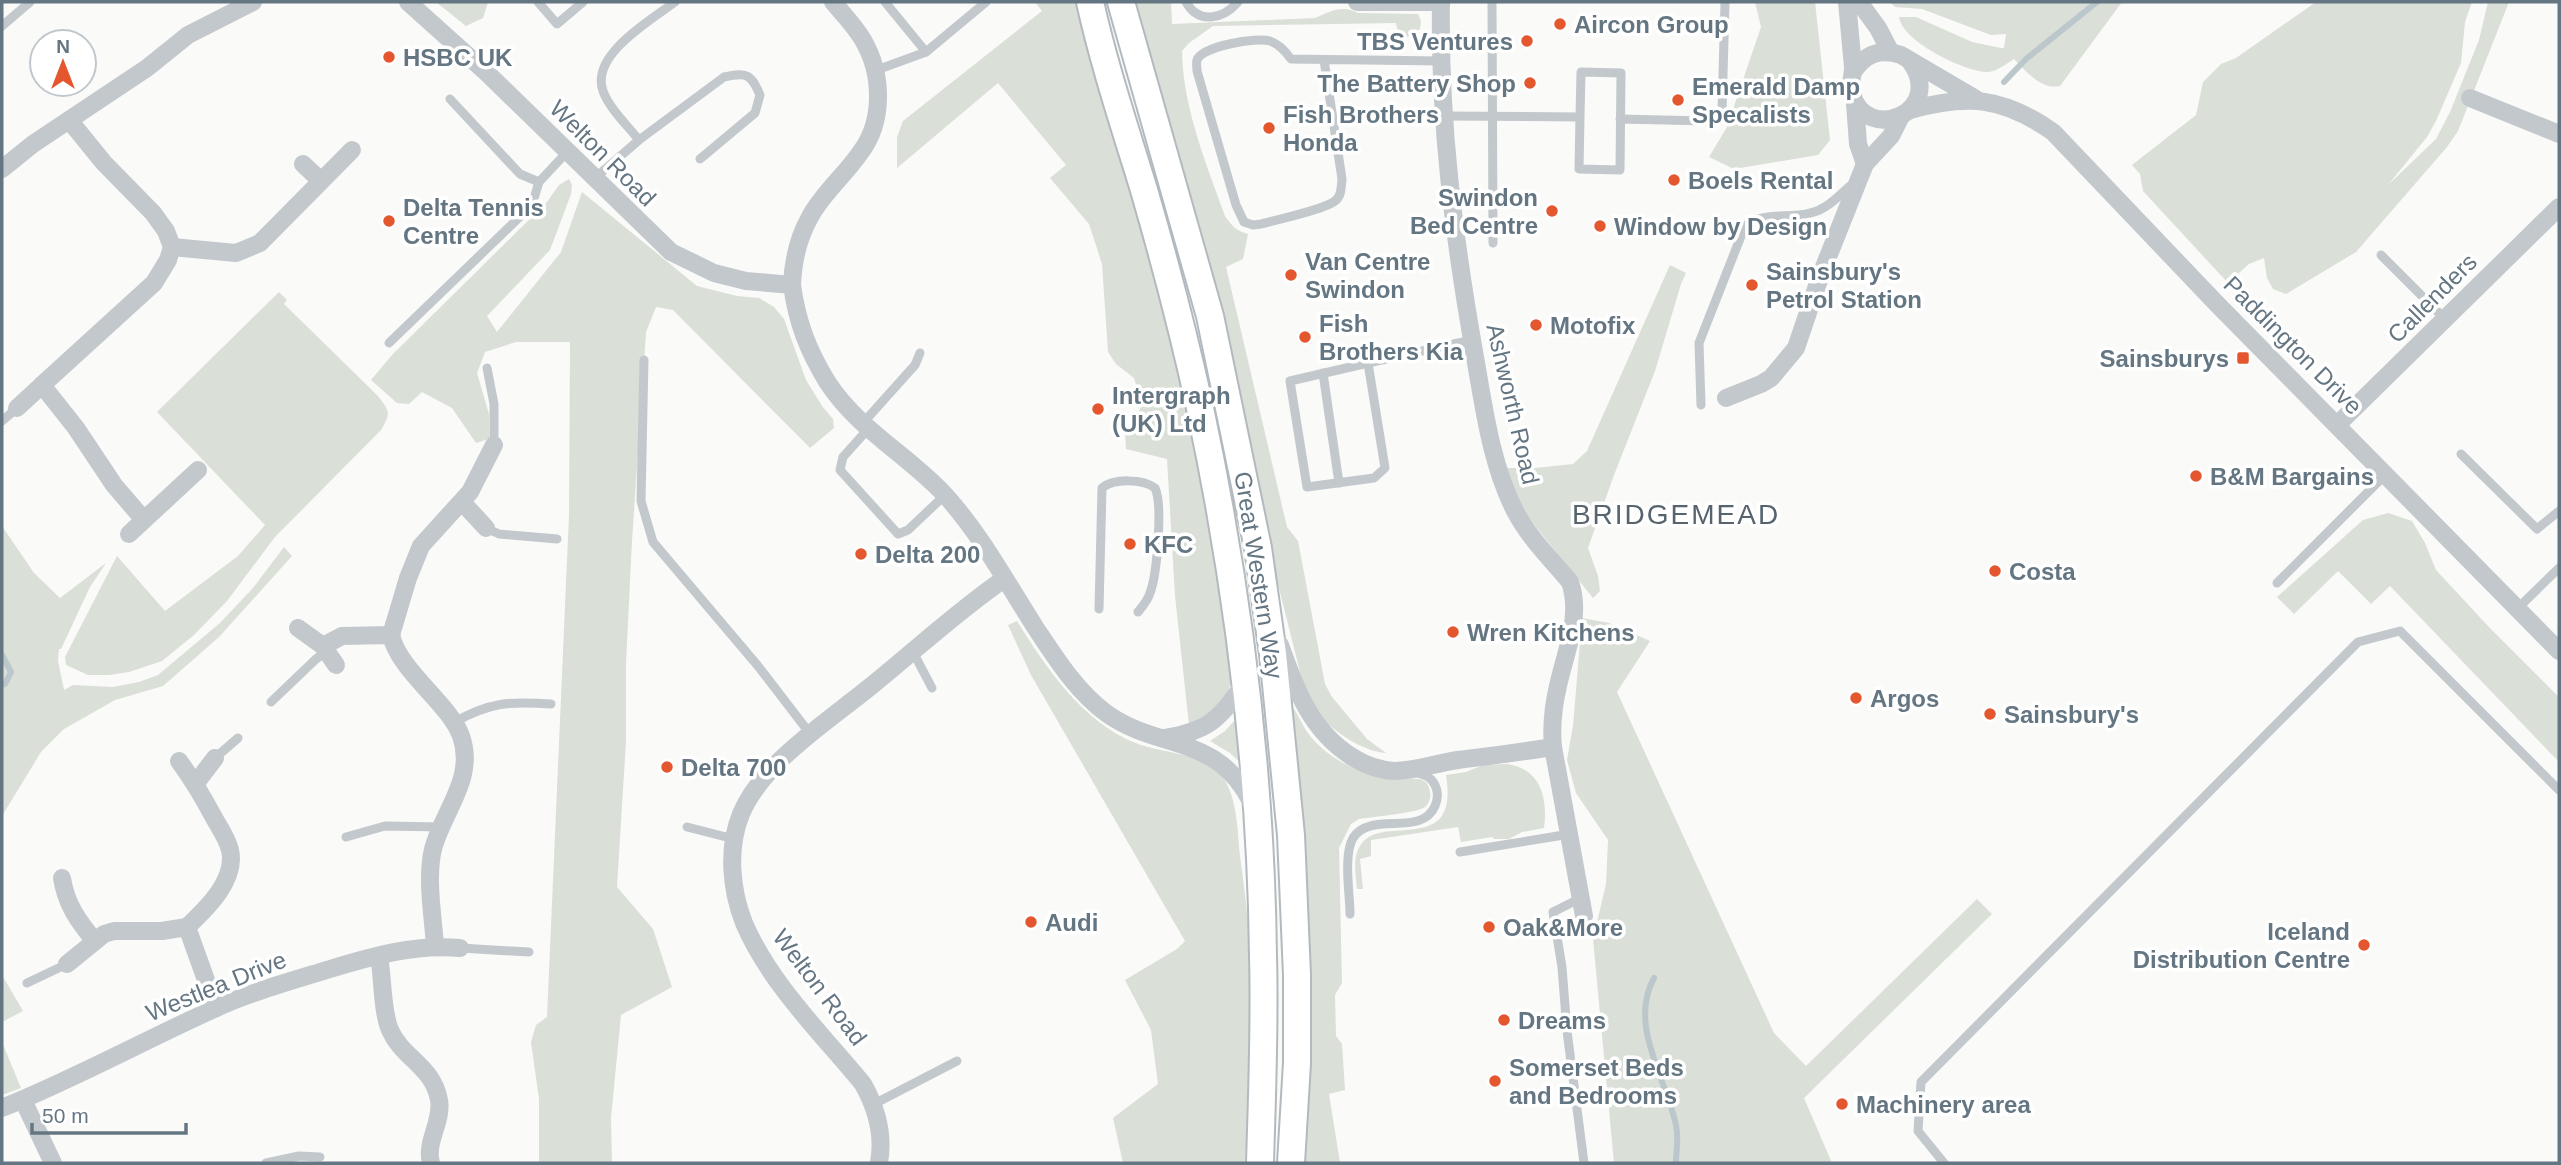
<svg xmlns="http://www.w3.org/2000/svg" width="2561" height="1165" font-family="Arial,sans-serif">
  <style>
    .green { fill: #dadfd7 }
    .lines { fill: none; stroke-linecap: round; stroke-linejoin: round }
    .stream { stroke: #bbc7cb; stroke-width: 6 }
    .secondary-casing { stroke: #b3babf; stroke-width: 30 }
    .lane { stroke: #c3c8cc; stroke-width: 9 }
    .street { stroke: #c3c8cc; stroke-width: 18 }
    .secondary { stroke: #fff; stroke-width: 26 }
    .poi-dot { fill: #e4572e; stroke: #fff; stroke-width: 2.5 }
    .labels { text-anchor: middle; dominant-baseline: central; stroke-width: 7; stroke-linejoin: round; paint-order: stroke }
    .poi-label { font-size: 24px; font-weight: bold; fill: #657683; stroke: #fff; text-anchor: start }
    .street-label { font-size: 24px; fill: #657683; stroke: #fff }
    .quarter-label { font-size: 28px; letter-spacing: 2px; fill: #57646e; stroke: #fff }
  </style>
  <rect width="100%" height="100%" fill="#fafaf8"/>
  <g class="green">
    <path d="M436,2H488L483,18L466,26Z"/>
    <path d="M1035,2H1080C1115,128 1154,253 1182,381C1204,477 1217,573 1232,669C1231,703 1216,709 1189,725L1175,596L1167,459L1126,449L1125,430L1137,416L1142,403L1134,378L1116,364L1108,352L1102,264L1089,224L1050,178L1066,165L998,83L897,168V137L903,121L1042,11Z"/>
    <path d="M1132,2H1171L1172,24L1315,18C1329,12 1342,4 1358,13L1418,14L1421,21L1420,29L1400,42L1396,23L1213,26L1189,43L1182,51C1183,108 1206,163 1225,216C1232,226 1236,231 1248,234L1243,259L1226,267L1287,527L1298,541L1325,684L1332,697L1367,739L1386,753C1362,752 1327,728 1313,707C1308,698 1305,686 1301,676Z"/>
    <path d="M1755,2H1815L1830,140L1818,155L1734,169L1709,157L1727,127L1761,27Z"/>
    <path d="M1890,2H2122L2060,86C2041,90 2026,71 2014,59C2006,64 1995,73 1985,72C1962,70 1902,41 1899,17H1916L1972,42L2001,48H2004L2006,34L1991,35L1922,9L1895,7Z"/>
    <path d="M2316,2H2472L2465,22L2461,63L2436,121L2427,137L2388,185L2436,139L2450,112L2479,40L2488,2H2509L2458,131L2447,147L2356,252L2286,294L2273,289L2267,278L2264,258L2249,264L2228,283L2143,191L2140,174L2132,165L2196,115L2203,82L2221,64L2236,58Z"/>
    <path d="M569,179L572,185L571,194L550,250L487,316L497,332L561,252L582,192L697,286L737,296L759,298L774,307L784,319L806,380L822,406L833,419L834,428L810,448L673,310L656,307L646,332L632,541L626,663V741L617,887L653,929L672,987L621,1015L611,1118L612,1163H539V1099L531,1042L536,1025L547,1017L569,515L570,342H516L485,352L477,373L489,414V439L476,443L452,408L422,392L409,404L397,403L371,380L392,355L547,202L559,185Z"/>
    <path d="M1670,265L1686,273L1681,284L1655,371L1614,475L1588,548L1598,576L1600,591L1593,598L1520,507L1506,468H1535L1573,464L1587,451Z"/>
    <path d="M279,292L287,300L284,304L378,396C390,412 391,413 381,430L275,537L227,601L194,635L162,661L129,672L109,675H88L66,665L65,657L117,556L165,611L238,556L265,525L157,412Z"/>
    <path d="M2388,513L2412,521L2425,543L2436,570L2488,626L2559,697V762L2390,586L2371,604L2338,571L2294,614L2277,597L2363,520Z"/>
    <path d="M2,526L34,573L60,598L106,563L90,587L61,649H59L58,661L64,690L73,685L113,687L139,682L158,675L220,623L253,588L284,547L292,556L219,637L163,686L115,700L64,729L41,752L2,816Z"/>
    <path d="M1582,618L1609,623L1650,641L1617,692L1774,1033L1806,1066L1977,899L1992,914L1804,1098L1832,1163H1614L1593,939L1606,884L1608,840L1576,793L1567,760L1573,726Z"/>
    <path d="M1017,621C1047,669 1083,723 1138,744C1163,753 1191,752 1213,767C1238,785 1237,829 1240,856C1244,886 1248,916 1250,946C1255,1018 1249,1091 1245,1163H1123L1113,1118L1158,1084L1151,1030L1125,980L1177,949L1185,941L1031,675L1008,625Z"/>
    <path d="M1291,709H1294C1300,718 1304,729 1311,737C1339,770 1379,779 1420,779L1426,782C1431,789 1433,800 1425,807C1417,813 1371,817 1359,819L1351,824L1339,848L1342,983L1335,995L1336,1036L1342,1044L1345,1090L1329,1094L1340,1163H1303C1306,1011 1312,864 1290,713Z"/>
    <path d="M1238,717L1242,764L1230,753L1210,741L1225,731Z"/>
    <path d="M1507,764C1541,769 1548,798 1544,828L1522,832L1509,839H1494L1492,837L1461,842L1458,827L1371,840V856L1360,859L1363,889H1357C1356,876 1352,858 1360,846C1380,811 1460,859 1446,775L1466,772L1483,765Z"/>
    <path d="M2,975L23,1011L2,1022Z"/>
    <path d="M2,1042L21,1088L2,1095Z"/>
  </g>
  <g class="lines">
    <g class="stream">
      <path d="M2004,82L2026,59L2097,2"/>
      <path d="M2,655L11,672L5,684L2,685"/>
      <path d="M1654,978C1628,1025 1666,1078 1676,1125C1679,1138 1676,1151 1676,1163"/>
    </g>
    <defs>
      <g id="secondary">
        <path d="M1090,2C1104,65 1125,128 1144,190C1165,262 1184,335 1200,408C1238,587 1261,773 1263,956C1265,1025 1262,1094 1260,1163"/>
        <path d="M1121,2L1210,316L1258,548L1273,654L1291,835L1297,975V1063L1291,1163"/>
      </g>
    </defs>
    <use href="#secondary" class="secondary-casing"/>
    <g class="lane">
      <path d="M538,2L557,24L583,2"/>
      <path d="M885,2L926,52"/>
      <path d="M1186,2C1199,25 1223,19 1238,2"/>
      <path d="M1492,2L1493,243"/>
      <path d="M2,26L30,2"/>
      <path d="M1324,60L1342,179C1341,186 1342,195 1336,200C1327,209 1276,220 1261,224L1253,225L1244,222L1236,205L1197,71C1197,67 1196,63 1197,60C1202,46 1257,37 1270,41C1279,44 1286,52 1291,59L1441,61"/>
      <path d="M874,71L926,52L986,2"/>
      <path d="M450,99L520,174L539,182"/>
      <path d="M1444,116L1580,117L1581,72L1621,73L1620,170L1579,169L1580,117"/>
      <path d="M1620,119L1707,121L1715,118L1722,112L1725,2"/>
      <path d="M639,140C627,125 609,108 603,91C590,55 651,20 675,2"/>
      <path d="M595,178L639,140L724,77C747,72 751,74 760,95L755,113L700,159"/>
      <path d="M2381,255L2445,319"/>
      <path d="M389,343L532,205L539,182L568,151"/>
      <path d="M644,360L641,501L653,542L758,666L811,735"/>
      <path d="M1368,363L1385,468L1374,478L1307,487L1290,381Z"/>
      <path d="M1368,363L1472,340"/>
      <path d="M487,368L494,404V445"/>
      <path d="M1323,373L1339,483"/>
      <path d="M1701,405L1699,343L1745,226C1763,211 1788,219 1810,213C1826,210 1839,196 1851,185"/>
      <path d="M2,421L17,408"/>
      <path d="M863,423L915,365L920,353"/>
      <path d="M869,428L843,457L840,470L898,534L908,530L945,495"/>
      <path d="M2461,454L2537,529L2559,511"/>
      <path d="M486,528L499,534L557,539"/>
      <path d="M2277,583L2385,475"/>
      <path d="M1099,609L1102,488C1114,478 1143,479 1155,488C1163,504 1157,575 1150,593C1148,600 1143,606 1138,612"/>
      <path d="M2517,609L2559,568"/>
      <path d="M913,652L932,688"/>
      <path d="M271,702L316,659L327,651"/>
      <path d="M453,723C489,702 511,701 551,704"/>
      <path d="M215,758L238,738"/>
      <path d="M687,827L734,839"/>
      <path d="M346,837L385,826L442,827"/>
      <path d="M1460,852L1570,834"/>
      <path d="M1581,898L1553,912L1562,967L1567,1031L1584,1163"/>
      <path d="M1350,914C1350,895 1343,855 1353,838C1371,810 1421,838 1435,806C1438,799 1438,791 1435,785C1431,777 1425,775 1418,773"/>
      <path d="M460,948L529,952"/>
      <path d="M27,983L67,964"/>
      <path d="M874,1104L957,1061"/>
      <path d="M266,1163L299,1156L320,1157"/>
      <path d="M1944,1163L1918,1131L1921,1082L2358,642L2400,631L2559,790"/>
    </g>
    <g class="street">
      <path d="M408,2L487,73L671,252L714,273L746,281L792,285C797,322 808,351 828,383C858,429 909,456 946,496C981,535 1007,583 1035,627C1055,657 1076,691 1106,713C1158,751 1220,733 1253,806"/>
      <path d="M1357,2H1441"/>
      <path d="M1441,2C1439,121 1454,239 1475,357C1484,408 1491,464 1515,511C1529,538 1551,559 1570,582C1582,616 1565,653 1558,686C1553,707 1551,726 1553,747L1584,916"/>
      <path d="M1847,2C1849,24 1851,46 1853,67C1853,77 1849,85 1852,94C1866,145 1947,112 1910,61"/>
      <path d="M1859,2L1878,28L1890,51"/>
      <path d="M1853,72C1865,54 1880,48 1901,55L1976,99"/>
      <path d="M2470,98L2559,134"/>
      <path d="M1855,103L1858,144L1865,164"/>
      <path d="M1910,110C1968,94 2003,97 2053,132L2217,304L2559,651"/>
      <path d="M69,120L104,163L153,213L166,231L172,247L168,260L154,283L42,385L76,428L114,485L144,520L198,470"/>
      <path d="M303,164L321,181"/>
      <path d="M2,169L33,144L147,68L188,35L253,2"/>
      <path d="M172,247L236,253L260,243L352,150"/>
      <path d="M792,285C793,261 798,238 810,217C822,194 845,175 860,153C884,122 883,74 863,40C855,26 843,14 833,2"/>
      <path d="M1726,398L1761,384L1771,378L1796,348L1820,277L1865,164L1891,136L1901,116"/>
      <path d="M17,408L42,385"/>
      <path d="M2338,424L2559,207"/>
      <path d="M462,502L486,528"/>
      <path d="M129,534L144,520"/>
      <path d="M298,628L323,646L336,665"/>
      <path d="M391,635L408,578L421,546L470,492L494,445"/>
      <path d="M1280,645C1296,690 1311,732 1354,758C1367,766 1380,770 1394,771C1416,771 1436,763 1458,760C1489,756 1521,752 1553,747"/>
      <path d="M323,646L342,636L391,635C399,671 449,703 461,736C476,778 443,811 433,849C426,879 433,915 435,946"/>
      <path d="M1165,738C1209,731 1219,719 1244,684"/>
      <path d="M179,761C192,779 203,797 213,816C219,827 227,838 230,850C237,880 206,909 187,927L216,1008"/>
      <path d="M196,783L215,758"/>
      <path d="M62,878C66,904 78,921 94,940"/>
      <path d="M379,956C383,978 382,1012 390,1030C402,1058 433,1066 439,1100C443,1121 425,1142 431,1163"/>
      <path d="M67,964L104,934L114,931H162L187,927"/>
      <path d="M23,1100L53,1163"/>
      <path d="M2,1108C74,1079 143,1041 214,1009C251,992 291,981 330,969C373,956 414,944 460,948"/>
      <path d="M879,1163C884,1135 877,1109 863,1084C822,1034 770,984 744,923C731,890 727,848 741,814C763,761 833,718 876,682C919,647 959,610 1004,579"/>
    </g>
    <use href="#secondary" class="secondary"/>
  </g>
  <g class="poi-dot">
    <circle cx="1560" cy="24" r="7"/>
    <circle cx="1527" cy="41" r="7"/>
    <circle cx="389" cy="57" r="7"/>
    <circle cx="1530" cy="83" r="7"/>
    <circle cx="1678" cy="100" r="7"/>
    <circle cx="1269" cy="128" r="7"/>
    <circle cx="1674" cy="180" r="7"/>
    <circle cx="1552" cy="211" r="7"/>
    <circle cx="389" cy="221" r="7"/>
    <circle cx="1600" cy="226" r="7"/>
    <circle cx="1291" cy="275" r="7"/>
    <circle cx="1752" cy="285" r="7"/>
    <circle cx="1536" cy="325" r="7"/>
    <circle cx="1305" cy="337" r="7"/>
    <rect x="2236" y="351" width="14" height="14" rx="3.5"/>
    <circle cx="1098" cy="409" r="7"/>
    <circle cx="2196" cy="476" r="7"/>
    <circle cx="1130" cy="544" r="7"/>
    <circle cx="861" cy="554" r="7"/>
    <circle cx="1995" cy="571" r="7"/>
    <circle cx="1453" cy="632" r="7"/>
    <circle cx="1856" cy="698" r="7"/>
    <circle cx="1990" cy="714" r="7"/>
    <circle cx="667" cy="767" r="7"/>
    <circle cx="1031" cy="922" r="7"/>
    <circle cx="1489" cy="927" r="7"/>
    <circle cx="2364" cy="945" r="7"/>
    <circle cx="1504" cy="1020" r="7"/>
    <circle cx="1495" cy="1081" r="7"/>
    <circle cx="1842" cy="1104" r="7"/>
  </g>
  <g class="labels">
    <g class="poi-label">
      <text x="1574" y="24">Aircon Group</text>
      <text x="1513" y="41" text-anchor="end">TBS Ventures</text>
      <text x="403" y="57">HSBC UK</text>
      <text x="1516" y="83" text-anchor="end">The Battery Shop</text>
      <text x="1692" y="86">Emerald Damp<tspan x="1692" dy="28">Specalists</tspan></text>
      <text x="1283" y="114">Fish Brothers<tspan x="1283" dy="28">Honda</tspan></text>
      <text x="1688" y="180">Boels Rental</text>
      <text x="1538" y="197" text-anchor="end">Swindon<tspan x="1538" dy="28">Bed Centre</tspan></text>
      <text x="403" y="207">Delta Tennis<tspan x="403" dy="28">Centre</tspan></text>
      <text x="1614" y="226">Window by Design</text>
      <text x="1305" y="261">Van Centre<tspan x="1305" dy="28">Swindon</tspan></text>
      <text x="1766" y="271">Sainsbury's<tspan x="1766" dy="28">Petrol Station</tspan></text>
      <text x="1319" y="323">Fish<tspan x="1319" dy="28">Brothers Kia</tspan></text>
      <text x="1550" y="325">Motofix</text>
      <text x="2229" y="358" text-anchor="end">Sainsburys</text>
      <text x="1112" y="395">Intergraph<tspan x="1112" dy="28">(UK) Ltd</tspan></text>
      <text x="2210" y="476">B&amp;M Bargains</text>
      <text x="1144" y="544">KFC</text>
      <text x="875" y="554">Delta 200</text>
      <text x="2009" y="571">Costa</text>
      <text x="1467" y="632">Wren Kitchens</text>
      <text x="1870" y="698">Argos</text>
      <text x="2004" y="714">Sainsbury's</text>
      <text x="681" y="767">Delta 700</text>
      <text x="1045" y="922">Audi</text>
      <text x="1503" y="927">Oak&amp;More</text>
      <text x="2350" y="931" text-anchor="end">Iceland<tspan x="2350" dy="28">Distribution Centre</tspan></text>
      <text x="1518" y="1020">Dreams</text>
      <text x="1509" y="1067">Somerset Beds<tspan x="1509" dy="28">and Bedrooms</tspan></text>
      <text x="1856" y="1104">Machinery area</text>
    </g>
    <g class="street-label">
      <text transform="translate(603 153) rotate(45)">Welton Road</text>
      <text transform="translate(2432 298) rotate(-45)">Callenders</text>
      <text transform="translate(2293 345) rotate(45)">Paddington Drive</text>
      <text transform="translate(1513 404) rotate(77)">Ashworth Road</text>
      <text transform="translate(1259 575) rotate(81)">Great Western Way</text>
      <text transform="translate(216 986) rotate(-22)">Westlea Drive</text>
      <text transform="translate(820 987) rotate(53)">Welton Road</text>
    </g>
    <g class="quarter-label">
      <text x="1676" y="514">BRIDGEMEAD</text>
    </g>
  </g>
  <rect width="2561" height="1165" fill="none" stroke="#657683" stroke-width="7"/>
  <g transform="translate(63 63)"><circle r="33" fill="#ffffff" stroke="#c1c8cd" stroke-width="2"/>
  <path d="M0-5L12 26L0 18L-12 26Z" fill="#e4572e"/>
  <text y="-10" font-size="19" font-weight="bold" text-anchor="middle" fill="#657683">N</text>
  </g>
  <path d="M32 1123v10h154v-10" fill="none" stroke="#657683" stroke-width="3.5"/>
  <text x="42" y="1123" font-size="21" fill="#657683" stroke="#ffffff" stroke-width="5" paint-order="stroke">50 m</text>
</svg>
